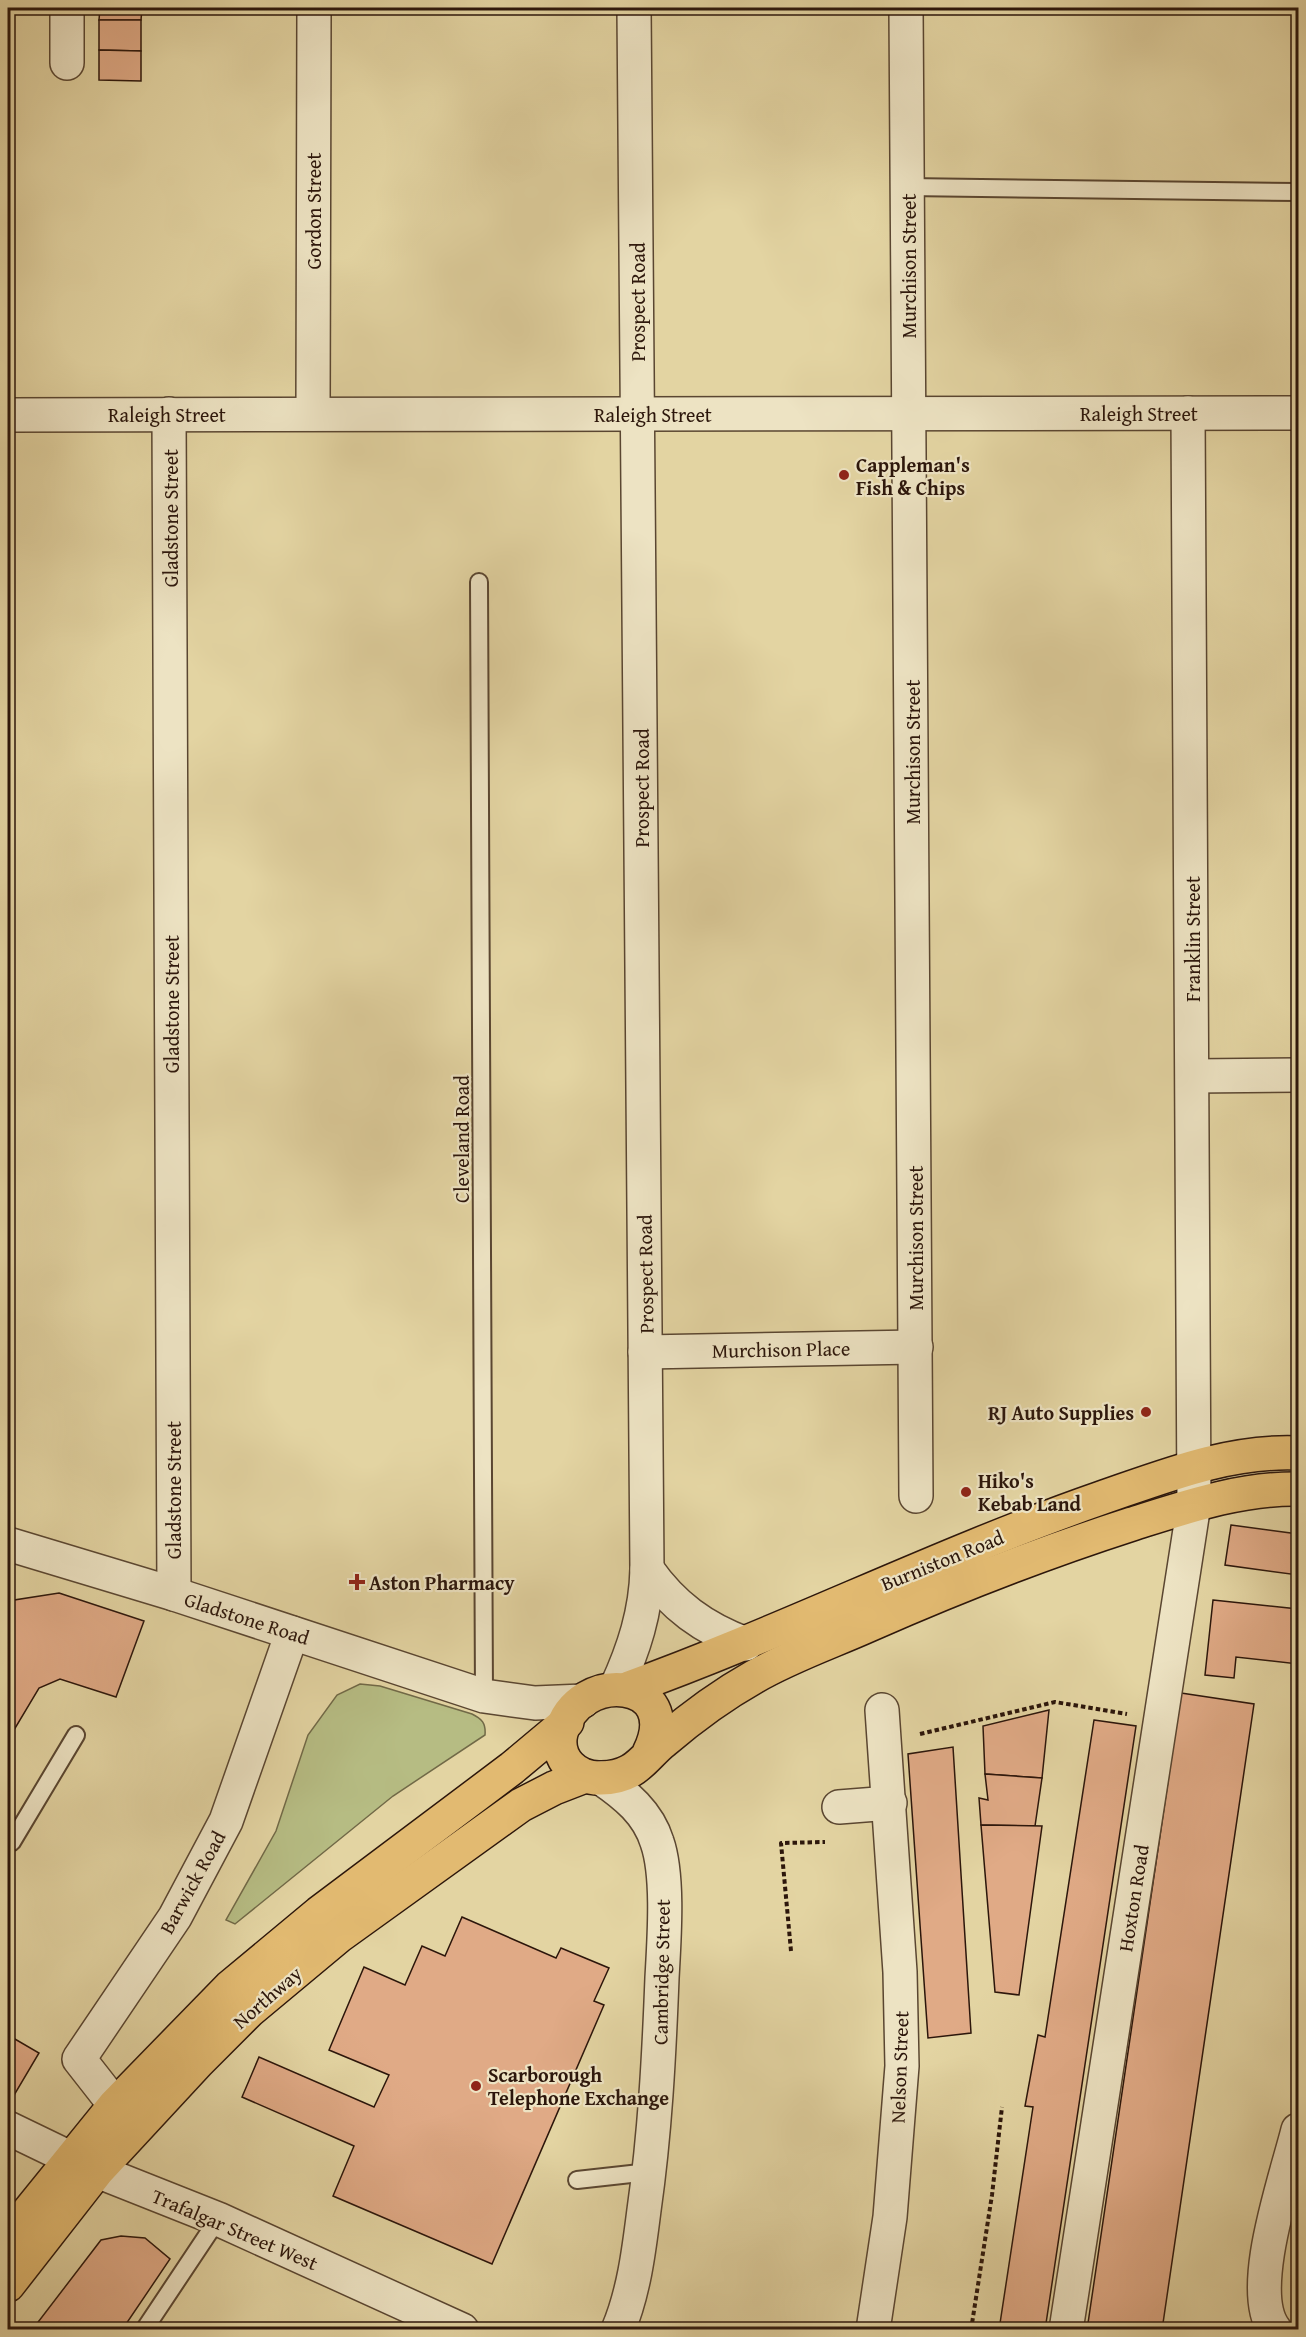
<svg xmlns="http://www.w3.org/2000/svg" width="1306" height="2337" font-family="'Gentium Book Plus',serif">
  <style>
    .green { fill: #b6bc83; stroke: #716947; stroke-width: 1.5 }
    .building { fill: #e0aa86; stroke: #2c160b; stroke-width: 1.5 }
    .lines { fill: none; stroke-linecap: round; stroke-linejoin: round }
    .lane-casing { stroke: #5a4631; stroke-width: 20 }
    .street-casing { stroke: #5a4631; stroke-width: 36 }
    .primary-casing { stroke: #2c160b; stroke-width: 36 }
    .path { stroke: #2c160b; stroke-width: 4; stroke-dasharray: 4.5 3; stroke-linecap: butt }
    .lane { stroke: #ede3c3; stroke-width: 16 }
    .street { stroke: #ede3c3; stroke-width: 33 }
    .primary { stroke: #e2ba71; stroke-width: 33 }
    .poi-dot { fill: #8f2418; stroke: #ede3c3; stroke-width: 2 }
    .labels { text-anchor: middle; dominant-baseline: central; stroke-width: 4.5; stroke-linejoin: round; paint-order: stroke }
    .street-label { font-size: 20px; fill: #2c160b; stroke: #ede3c3 }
    .poi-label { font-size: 20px; font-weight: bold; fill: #2c160b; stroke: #ede3c3; text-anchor: start }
  </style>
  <rect width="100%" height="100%" fill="#e3d4a2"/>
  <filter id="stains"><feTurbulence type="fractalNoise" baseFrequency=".00333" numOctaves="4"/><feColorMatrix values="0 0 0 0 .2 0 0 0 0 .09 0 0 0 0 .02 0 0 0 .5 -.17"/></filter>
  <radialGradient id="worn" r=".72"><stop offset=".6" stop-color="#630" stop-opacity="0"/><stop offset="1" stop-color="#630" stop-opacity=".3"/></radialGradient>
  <path class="green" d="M360,1684L380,1686L472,1714C482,1719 486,1723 485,1735L393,1796L235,1924L226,1920L276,1831L308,1735L337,1695Z"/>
  <g class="building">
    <path d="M100,8H142L141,20H99Z"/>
    <path d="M99,20H141V51L99,50Z"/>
    <path d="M99,50L141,51V81L99,80Z"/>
    <path d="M1231,1525L1298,1534V1575L1225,1565Z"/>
    <path d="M59,1593L144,1621L116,1697L60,1679L39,1688L8,1740V1601Z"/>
    <path d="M1213,1600L1298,1609V1664L1236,1657L1234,1678L1205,1675Z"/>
    <path d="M1181,1693L1254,1704L1162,2330H1087Z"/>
    <path d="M1049,1710L1042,1778L985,1774L983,1726Z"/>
    <path d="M1094,1720L1136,1726L1045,2330H999L1033,2107L1025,2106L1038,2035L1045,2037Z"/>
    <path d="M953,1747L971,2033L928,2038L908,1754Z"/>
    <path d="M985,1774L1042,1778L1035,1826L981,1825L979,1798L988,1800Z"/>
    <path d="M981,1825L1042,1826L1019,1995L995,1992Z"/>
    <path d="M462,1917L556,1958L561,1948L609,1968L594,2001L604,2005L492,2264L333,2196L354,2146L242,2097L259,2057L374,2107L389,2075L329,2050L364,1967L405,1985L422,1946L445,1956Z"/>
    <path d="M8,2035L39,2053L13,2097L8,2094Z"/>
    <path d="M121,2236L145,2238L170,2259L122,2330H32L101,2240Z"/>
  </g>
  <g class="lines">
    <defs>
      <g id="lane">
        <path d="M907,187L1298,192"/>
        <path d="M479,582L484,1696"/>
        <path d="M8,1839L12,1842L76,1735"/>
        <path d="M577,2180L649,2172"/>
        <path d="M144,2330L218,2219"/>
      </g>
      <g id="street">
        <path d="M906,8L916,1496"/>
        <path d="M67,63V8"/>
        <path d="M169,414L174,1594"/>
        <path d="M313,414L314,8"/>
        <path d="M8,415L1298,413"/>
        <path d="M1193,1076L1298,1075"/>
        <path d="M645,1352L916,1347"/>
        <path d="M8,1544L174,1594L484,1696L535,1703L583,1701"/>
        <path d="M647,1569C673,1606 703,1628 746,1644"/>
        <path d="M616,1688C634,1649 646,1612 647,1569L634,8"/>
        <path d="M601,1778C626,1795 648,1813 657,1842C669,1876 664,1941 662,1978C659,2056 655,2133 644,2210C639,2250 634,2292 618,2330"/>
        <path d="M839,1807L890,1803"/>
        <path d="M115,2105L79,2059L175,1917L226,1821L292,1633"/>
        <path d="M8,2128L97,2171L218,2219L462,2330"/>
        <path d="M873,2330L890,2217L902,2066L900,1972L882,1710"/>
        <path d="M1066,2330L1194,1504L1188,413"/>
        <path d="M1275,2330C1245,2292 1287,2175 1298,2130"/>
      </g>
      <g id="primary">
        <path d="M629,1688C789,1630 940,1554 1101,1498C1165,1476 1229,1450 1298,1453"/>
        <path d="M649,1753C686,1677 577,1668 561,1733C555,1759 576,1779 601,1778C611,1778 621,1776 630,1771C643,1764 652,1750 664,1741C692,1717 722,1695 754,1677C790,1656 831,1642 869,1625C955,1587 1042,1553 1132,1524C1186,1507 1241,1488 1298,1489"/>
        <path d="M8,2237L115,2105L230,1987L319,1913L512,1768L567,1722"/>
        <path d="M8,2285L97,2171L198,2062L249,2011L339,1936L521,1805L554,1788L585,1776"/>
      </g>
    </defs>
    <use href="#lane" class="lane-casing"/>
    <use href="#street" class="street-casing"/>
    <use href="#primary" class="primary-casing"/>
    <g class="path">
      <path d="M920,1734L1055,1702L1127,1714"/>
      <path d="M791,1951L781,1843L825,1842"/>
      <path d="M971,2330L992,2195L1002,2107"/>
    </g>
    <use href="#lane" class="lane"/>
    <use href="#street" class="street"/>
    <use href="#primary" class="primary"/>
  </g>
  <g class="poi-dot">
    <circle cx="844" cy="475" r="6"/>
    <circle cx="1146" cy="1412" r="6"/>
    <circle cx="966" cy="1492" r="6"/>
    <path d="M354 1573h6v6h6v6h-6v6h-6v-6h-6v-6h6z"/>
    <circle cx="476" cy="2086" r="6"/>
  </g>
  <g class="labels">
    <g class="street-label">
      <text transform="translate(313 211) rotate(-90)">Gordon Street</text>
      <text transform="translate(908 266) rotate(-90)">Murchison Street</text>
      <text transform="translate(637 302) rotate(-90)">Prospect Road</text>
      <text x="1139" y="413">Raleigh Street</text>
      <text x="167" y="414">Raleigh Street</text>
      <text x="653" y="414">Raleigh Street</text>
      <text transform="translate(170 518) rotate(-90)">Gladstone Street</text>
      <text transform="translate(912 752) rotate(-90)">Murchison Street</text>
      <text transform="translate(641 788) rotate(-90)">Prospect Road</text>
      <text transform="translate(1192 939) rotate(-90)">Franklin Street</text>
      <text transform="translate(171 1004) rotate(-90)">Gladstone Street</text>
      <text transform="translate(461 1139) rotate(-90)">Cleveland Road</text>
      <text transform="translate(915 1238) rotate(-90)">Murchison Street</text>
      <text transform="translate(645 1274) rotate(-91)">Prospect Road</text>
      <text transform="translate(781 1349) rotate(-1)">Murchison Place</text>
      <text transform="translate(173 1490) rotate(-90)">Gladstone Street</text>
      <text transform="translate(942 1560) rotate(-22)">Burniston Road</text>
      <text transform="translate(247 1618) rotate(18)">Gladstone Road</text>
      <text transform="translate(192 1882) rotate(-61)">Barwick Road</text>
      <text transform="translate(1133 1898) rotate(-81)">Hoxton Road</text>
      <text transform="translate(661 1972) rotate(-89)">Cambridge Street</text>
      <text transform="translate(267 1997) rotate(-41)">Northway</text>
      <text transform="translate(899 2067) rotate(-88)">Nelson Street</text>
      <text transform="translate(235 2229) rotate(23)">Trafalgar Street West</text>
    </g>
    <g class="poi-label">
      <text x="856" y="464">Cappleman's<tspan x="856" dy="23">Fish &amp; Chips</tspan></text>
      <text x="1134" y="1412" text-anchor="end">RJ Auto Supplies</text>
      <text x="978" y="1480">Hiko's<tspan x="978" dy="23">Kebab Land</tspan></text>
      <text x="369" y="1582">Aston Pharmacy</text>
      <text x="488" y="2074">Scarborough<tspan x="488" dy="23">Telephone Exchange</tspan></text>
    </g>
  </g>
  <rect width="1306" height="2337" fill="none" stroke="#e3d4a2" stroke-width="30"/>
  <rect x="9" y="9" width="1288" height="2319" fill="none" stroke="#2c160b" stroke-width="3"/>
  <rect x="15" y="15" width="1276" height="2307" fill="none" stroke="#2c160b" stroke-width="1.5"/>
  <rect width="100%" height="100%" filter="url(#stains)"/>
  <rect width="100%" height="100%" fill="url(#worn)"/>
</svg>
